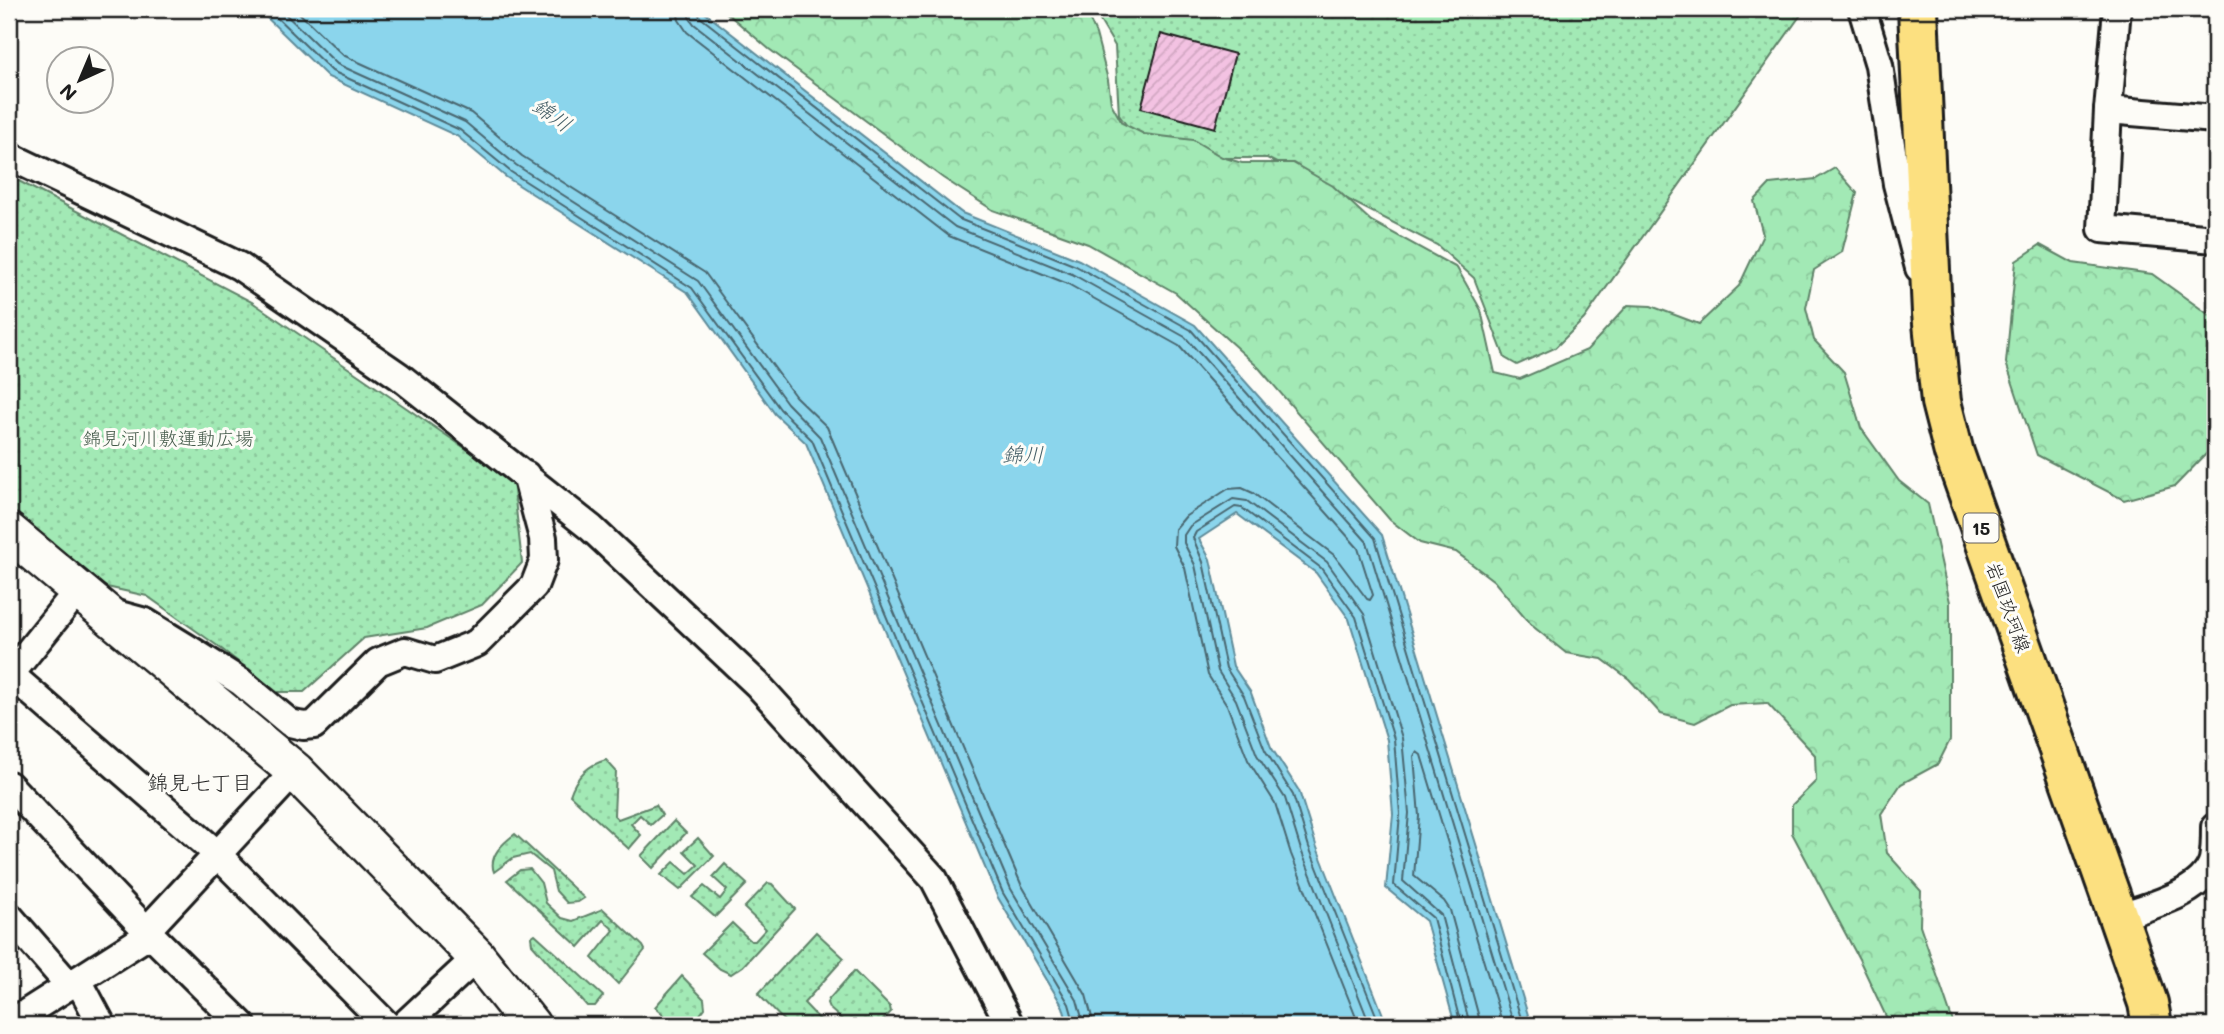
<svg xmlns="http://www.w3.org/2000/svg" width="2224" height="1034" font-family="Mali,'Klee One',sans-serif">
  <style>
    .green { fill: url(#green-dots); stroke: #5f8268; stroke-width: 2 }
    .forest { fill: url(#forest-crowns); stroke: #5f8268; stroke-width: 2 }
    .water { fill: #8bd5ec; stroke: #5f8b99; stroke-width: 2 }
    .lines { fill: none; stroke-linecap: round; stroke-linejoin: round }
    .shore { stroke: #48666f; stroke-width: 2 }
    .building { fill: url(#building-hatch); stroke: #1c1c1c; stroke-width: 2 }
    .street-casing { stroke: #1c1c1c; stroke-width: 32 }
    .secondary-casing { stroke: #1c1c1c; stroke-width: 42 }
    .primary-casing { stroke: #1c1c1c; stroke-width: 44 }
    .street { stroke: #fdfcf7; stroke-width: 26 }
    .secondary { stroke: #fdfcf7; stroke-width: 37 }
    .primary { stroke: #fce080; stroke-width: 38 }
    .labels { text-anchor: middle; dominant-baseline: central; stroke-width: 6; stroke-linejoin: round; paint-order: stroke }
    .shield { fill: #fdfcf7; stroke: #605f5e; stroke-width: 2 }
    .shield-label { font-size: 18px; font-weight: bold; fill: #1c1c1c }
    .park-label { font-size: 19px; fill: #445a4a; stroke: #fdfcf7 }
    .street-label { font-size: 19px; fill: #1c1c1c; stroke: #fdfcf7 }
    .water-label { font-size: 21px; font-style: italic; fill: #435d65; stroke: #fdfcf7 }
    .neighbourhood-label { font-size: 21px; fill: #1c1c1c; stroke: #fdfcf7 }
  </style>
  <defs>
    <pattern id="green-dots" width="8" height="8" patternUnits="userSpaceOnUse" patternTransform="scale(1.75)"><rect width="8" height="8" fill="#a2e9b5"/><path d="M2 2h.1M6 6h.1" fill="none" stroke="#8bc79b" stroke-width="1.8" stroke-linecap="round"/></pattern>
    <pattern id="forest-crowns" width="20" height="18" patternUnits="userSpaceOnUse" patternTransform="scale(1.75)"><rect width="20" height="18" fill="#a2e9b5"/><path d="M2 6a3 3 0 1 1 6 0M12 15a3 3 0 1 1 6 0" fill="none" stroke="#8bc79b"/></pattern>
    <pattern id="building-hatch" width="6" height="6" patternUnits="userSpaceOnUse" patternTransform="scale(1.75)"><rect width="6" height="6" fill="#f3c2e2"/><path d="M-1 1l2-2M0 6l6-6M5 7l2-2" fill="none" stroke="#d0a6c1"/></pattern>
  </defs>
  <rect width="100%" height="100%" fill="#fdfcf7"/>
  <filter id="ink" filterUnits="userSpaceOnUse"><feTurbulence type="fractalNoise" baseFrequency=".0143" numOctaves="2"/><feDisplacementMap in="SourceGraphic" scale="14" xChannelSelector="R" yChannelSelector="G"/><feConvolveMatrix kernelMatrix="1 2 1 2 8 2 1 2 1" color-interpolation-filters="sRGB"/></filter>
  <g filter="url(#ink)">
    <g class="green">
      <path d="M1093,9H1805L1584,319L1555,348L1517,365L1505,358L1474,278L1437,245L1267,158H1225L1201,154L1130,130L1119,115L1115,46Z"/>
      <path d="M9,176L252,302L513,481L522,563L482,605L427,628L364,638L304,692H277L219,647L147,596L98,585L9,517Z"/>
      <path d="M606,760L616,771L614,815L618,819L656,805L662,815L651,825L640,815L631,824L641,835L629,849L570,795C576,777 587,765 606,760Z"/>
      <path d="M674,821L686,833L653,868L641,856Z"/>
      <path d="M515,834L584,898L578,902L567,903L556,891L551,871L530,854L513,858L494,872C488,856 503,843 515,834Z"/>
      <path d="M698,838L714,856L680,890L661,875L674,862L688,874L698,865L684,851Z"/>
      <path d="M725,864L747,884L715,917L692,897L704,886L720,899L727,890L713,877Z"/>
      <path d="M530,869L541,883L546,903L562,918L573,921L603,909L643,946L645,950L618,984L592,958L614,930L603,920L579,947L507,880L520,870Z"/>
      <path d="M768,883L772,884L795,909L743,966L731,974L720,969L702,953L732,923L751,941H755L766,929L744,908Z"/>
      <path d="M816,932L844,958L804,1003L825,1025H788L758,994Z"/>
      <path d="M535,934L603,996L595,1006H587L532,944L531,937Z"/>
      <path d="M854,971L890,1007L891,1012L878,1025H848L829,1008L827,1003L829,999Z"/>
      <path d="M682,976L704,999L705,1008L692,1025H675L655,1007Z"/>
    </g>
    <g class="forest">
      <path d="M722,9H1085L1096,34L1108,80L1111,103L1122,123L1144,134L1193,140L1222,157L1242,163H1293L1333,186L1371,221L1457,268L1481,310L1495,373L1520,379L1587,350L1628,305L1651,306L1699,324L1739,286L1763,235L1754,201L1770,184L1816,179L1835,168L1857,193L1842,252L1814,270L1806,308L1814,340L1844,372L1861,428L1899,481L1928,504L1950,602V740L1938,764L1901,784L1881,814L1887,853L1921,891L1920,925L1954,1025H1890L1859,959L1792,833V805L1816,781L1815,755L1767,703L1730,705L1695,723L1661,714L1629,679L1602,659L1566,653L1530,624L1494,581L1456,552L1420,543L1390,520L1259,368L1176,293L1088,244L993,210L943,178L769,49Z"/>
      <path d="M2040,245L2073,263L2152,274L2215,319V450L2208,452L2175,486L2124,500L2037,455L2006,363L2016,261Z"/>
    </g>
    <path class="water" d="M258,9H700L962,213L1079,260L1195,325L1382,535L1531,1025H1455L1426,921L1386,888L1393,814L1387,740L1349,619L1316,573L1237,514L1199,539L1210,559L1233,666L1251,693L1271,747L1299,791L1316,845L1387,1025H1068L1063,1007L997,896L806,443L775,414L688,293L506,177L457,136L328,77Z"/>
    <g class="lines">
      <g class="shore">
        <path d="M268,9L332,71L460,130L511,172L692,288L780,409L812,440L1003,893L1069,1004L1075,1025"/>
        <path d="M280,9L337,64L465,122L516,165L698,281L787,403L820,437L1011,889L1077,1000L1084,1025"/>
        <path d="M295,9L343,55L471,113L522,156L705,273L795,396L827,427L1021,884L1086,995L1094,1025"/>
        <path d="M677,9L679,20L687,32L949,236L1068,284L1179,346L1358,548L1373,595L1370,600L1367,599L1334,555L1253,493L1242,488L1228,489L1186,516L1175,529L1174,546L1185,568L1208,675L1227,705L1248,760L1275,803L1291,854L1359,1025"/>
        <path d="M688,9L689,17L694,24L955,227L1072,274L1185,337L1367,542L1514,1025"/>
        <path d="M697,9L700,17L959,219L1076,266L1191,330L1375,538L1523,1025"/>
        <path d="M1370,1025L1301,850L1285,798L1257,755L1236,700L1218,671L1195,565L1184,543V535L1190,526L1233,499L1247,501L1327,562L1364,614L1402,738L1409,813L1403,881L1441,915L1470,1025"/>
        <path d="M1380,1025L1309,847L1293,795L1265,750L1244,696L1226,668L1203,562L1193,538L1196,532L1235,507L1242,508L1321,568L1356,617L1394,739L1400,814L1394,885L1433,918L1461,1025"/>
        <path d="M1481,1025L1450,910L1444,901L1414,876L1419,816L1414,756L1417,752L1421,755L1503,1025"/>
      </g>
    </g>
    <path class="building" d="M1161,34L1235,54L1215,128L1141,108Z"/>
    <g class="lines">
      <defs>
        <g id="street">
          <path d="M1862,9L1879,65L1897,184L1919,268"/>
          <path d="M2117,9L2108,110L2102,229L2215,239"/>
          <path d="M2108,110L2215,119"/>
          <path d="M9,156L239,266L399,376L591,528L757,684L934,879L1010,1025"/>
          <path d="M112,613L145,622L189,649L241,682L290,723L303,726L314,725L378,662L405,651L435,660L477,643L534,586L544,560L543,538L526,475"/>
          <path d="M9,673L214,851L387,1025"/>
          <path d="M9,676L79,589"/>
          <path d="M9,785L150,934L242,1025"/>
          <path d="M9,916L69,985"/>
          <path d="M2118,917C2148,906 2204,894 2213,860C2215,850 2215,838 2215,827"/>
          <path d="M147,930L295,771"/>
          <path d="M78,980L102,1025"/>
          <path d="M9,1024L150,934"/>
          <path d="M404,1025L477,957"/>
        </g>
        <path id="secondary" d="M9,532L295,771L477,957L531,1025"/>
        <path id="primary" d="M1918,9L1932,313L1941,402L1954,453L2118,917L2148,1003L2152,1025"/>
      </defs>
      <use href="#street" class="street-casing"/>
      <use href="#secondary" class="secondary-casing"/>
      <use href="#primary" class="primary-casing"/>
      <use href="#street" class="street"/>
      <use href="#secondary" class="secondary"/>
      <use href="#primary" class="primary"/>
    </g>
  </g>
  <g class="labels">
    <rect class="shield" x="1963.5" y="513.5" width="35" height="29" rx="5"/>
    <g class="shield-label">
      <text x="1981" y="528">15</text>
    </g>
    <g class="park-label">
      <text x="168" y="437">錦見河川敷運動広場</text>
    </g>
    <g class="street-label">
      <text transform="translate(2009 607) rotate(70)">岩国玖珂線</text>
    </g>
    <g class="water-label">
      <text transform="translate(553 114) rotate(35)">錦川</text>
      <text x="1023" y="453">錦川</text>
    </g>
    <g class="neighbourhood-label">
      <text x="200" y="781">錦見七丁目</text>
    </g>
  </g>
  <rect width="2224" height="1034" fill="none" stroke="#fdfcf7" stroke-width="35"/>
  <rect x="18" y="18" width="2189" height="999" fill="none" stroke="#1c1c1c" stroke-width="2.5" filter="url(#ink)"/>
  <g transform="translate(80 80) rotate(224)"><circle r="33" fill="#fdfcf7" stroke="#a3a29f" stroke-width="2"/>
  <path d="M0-5L12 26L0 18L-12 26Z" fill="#1c1c1c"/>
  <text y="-10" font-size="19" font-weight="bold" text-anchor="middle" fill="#1c1c1c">N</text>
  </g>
</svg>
